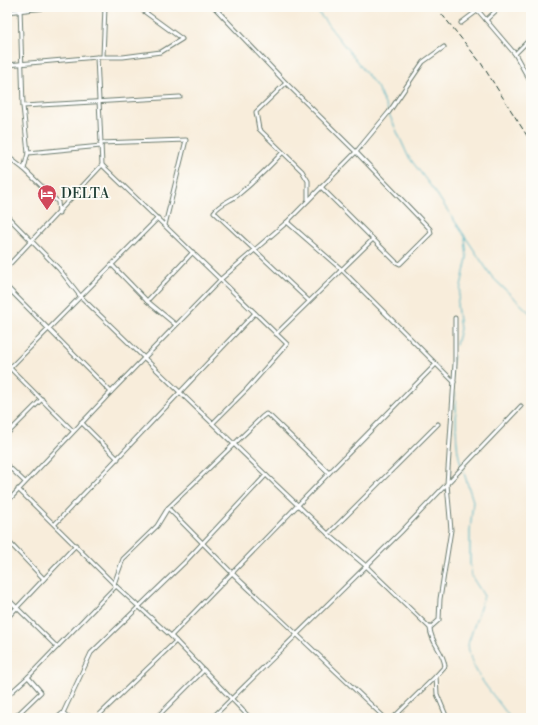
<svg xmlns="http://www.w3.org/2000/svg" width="538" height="725" font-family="'Libre Bodoni',serif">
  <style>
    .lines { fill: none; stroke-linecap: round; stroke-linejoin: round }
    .stream { stroke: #40acbf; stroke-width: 1 }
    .minor-casing { stroke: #6b7b6e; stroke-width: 5 }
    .minor { stroke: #fff; stroke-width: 3 }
    .rail { stroke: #1f3d34; stroke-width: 1; stroke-dasharray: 6 3; stroke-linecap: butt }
    .labels { text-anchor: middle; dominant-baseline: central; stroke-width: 3.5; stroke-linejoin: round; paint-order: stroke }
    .poi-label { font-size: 14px; fill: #1f3d34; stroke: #fdfcf7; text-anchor: start }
  </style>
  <rect width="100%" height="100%" fill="#fdfcf7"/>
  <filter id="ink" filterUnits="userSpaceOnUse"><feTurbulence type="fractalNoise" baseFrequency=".025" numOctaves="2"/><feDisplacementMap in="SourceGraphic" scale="8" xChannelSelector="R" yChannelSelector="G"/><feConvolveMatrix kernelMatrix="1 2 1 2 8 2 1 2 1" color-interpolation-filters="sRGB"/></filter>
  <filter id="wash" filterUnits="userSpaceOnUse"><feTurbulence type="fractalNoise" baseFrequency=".012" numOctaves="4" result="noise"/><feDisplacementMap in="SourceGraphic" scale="16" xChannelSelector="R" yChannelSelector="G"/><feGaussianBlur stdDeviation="0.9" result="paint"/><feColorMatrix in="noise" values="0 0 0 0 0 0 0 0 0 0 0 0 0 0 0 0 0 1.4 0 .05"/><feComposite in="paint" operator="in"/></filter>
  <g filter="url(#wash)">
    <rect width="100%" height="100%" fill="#f8eddb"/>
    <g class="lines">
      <g class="stream">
        <path d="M314,7L377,87L388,111"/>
        <path d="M389,114L408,156L436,193L492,277L531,314"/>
        <path d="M456,345L460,329L457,305L467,258L465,238"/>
        <path d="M452,378L451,367L454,356"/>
        <path d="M455,393C458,417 453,444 462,467"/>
        <path d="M463,470L473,501L470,531V565L472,577L484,596L468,644C470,673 495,695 510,718"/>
      </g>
    </g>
  </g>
  <g filter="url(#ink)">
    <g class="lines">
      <defs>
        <g id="minor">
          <path d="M20,7L23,106L28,153L24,169"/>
          <path d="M214,7L286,83L356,152L389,112L423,62L444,47"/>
          <path d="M475,7L515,54L531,83"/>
          <path d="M7,12L55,7"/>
          <path d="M486,20L500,7"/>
          <path d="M461,23L477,11"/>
          <path d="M515,54L531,38"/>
          <path d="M103,56L105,7"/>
          <path d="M7,65L97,57H123L161,52L182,39L138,7"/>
          <path d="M286,83L256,112L259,129L302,171L308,181V200"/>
          <path d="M23,106L180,97"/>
          <path d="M100,143L186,140L165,225"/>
          <path d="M28,153L101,146"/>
          <path d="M282,153C269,167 255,181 239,194C231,201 220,203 214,212L308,300"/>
          <path d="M7,156L24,169L58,202L59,213"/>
          <path d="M102,165L287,344L247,389L213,423"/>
          <path d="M7,216L59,269L81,297L266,475L328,534L366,566L430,628C431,644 443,650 445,666L436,676L437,694L447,718"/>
          <path d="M287,222L341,269L454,382"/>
          <path d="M113,266L147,301L176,325"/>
          <path d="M7,267L102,165L97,57"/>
          <path d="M7,287L111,392"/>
          <path d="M147,301L193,252"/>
          <path d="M276,334L373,239"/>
          <path d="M7,365L73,431"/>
          <path d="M7,371L158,218"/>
          <path d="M81,422L118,459"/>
          <path d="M7,434L42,399"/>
          <path d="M7,465L25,482"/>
          <path d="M329,473L436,364"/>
          <path d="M18,489L116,586L171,636L250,718"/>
          <path d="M7,502L111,392L221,279L287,222L356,152L430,229L431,233L400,264L396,262L321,187"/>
          <path d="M168,508L232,573L385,718"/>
          <path d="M55,524L255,313"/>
          <path d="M328,534L438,424"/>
          <path d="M7,540L44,579"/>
          <path d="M114,584L123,559L157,526L168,508L262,417L266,414L270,416L329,473L171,636"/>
          <path d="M7,598L57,647"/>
          <path d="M7,618L76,545"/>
          <path d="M430,628L439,620L440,599L451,530L447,484L455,364V318"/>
          <path d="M7,696L28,677L116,586"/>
          <path d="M63,713L69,718"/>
          <path d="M14,718L41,692L28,677"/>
          <path d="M57,718L63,713L91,653L185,562L266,475"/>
          <path d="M96,718L176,641"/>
          <path d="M156,718L204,670"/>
          <path d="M212,718L401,532L521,406"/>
          <path d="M393,718L436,676"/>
        </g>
      </defs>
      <use href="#minor" class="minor-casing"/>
      <use href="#minor" class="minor"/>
      <path class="rail" d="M436,7L481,63L531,142"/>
    </g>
  </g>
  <defs>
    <symbol id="hotel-pin" viewBox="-11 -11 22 30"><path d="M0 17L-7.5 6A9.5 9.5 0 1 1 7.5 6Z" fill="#d1495b" stroke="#fdfcf7"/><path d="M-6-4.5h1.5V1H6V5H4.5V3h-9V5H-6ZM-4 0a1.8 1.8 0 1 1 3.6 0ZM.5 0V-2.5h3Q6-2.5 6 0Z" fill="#fff"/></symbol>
  </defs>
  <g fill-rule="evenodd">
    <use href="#hotel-pin" x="36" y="183" width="22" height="30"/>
  </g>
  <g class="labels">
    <g class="poi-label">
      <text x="61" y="194">DELTA</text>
    </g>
  </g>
  <rect width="538" height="725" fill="none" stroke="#fdfcf7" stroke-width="24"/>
</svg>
